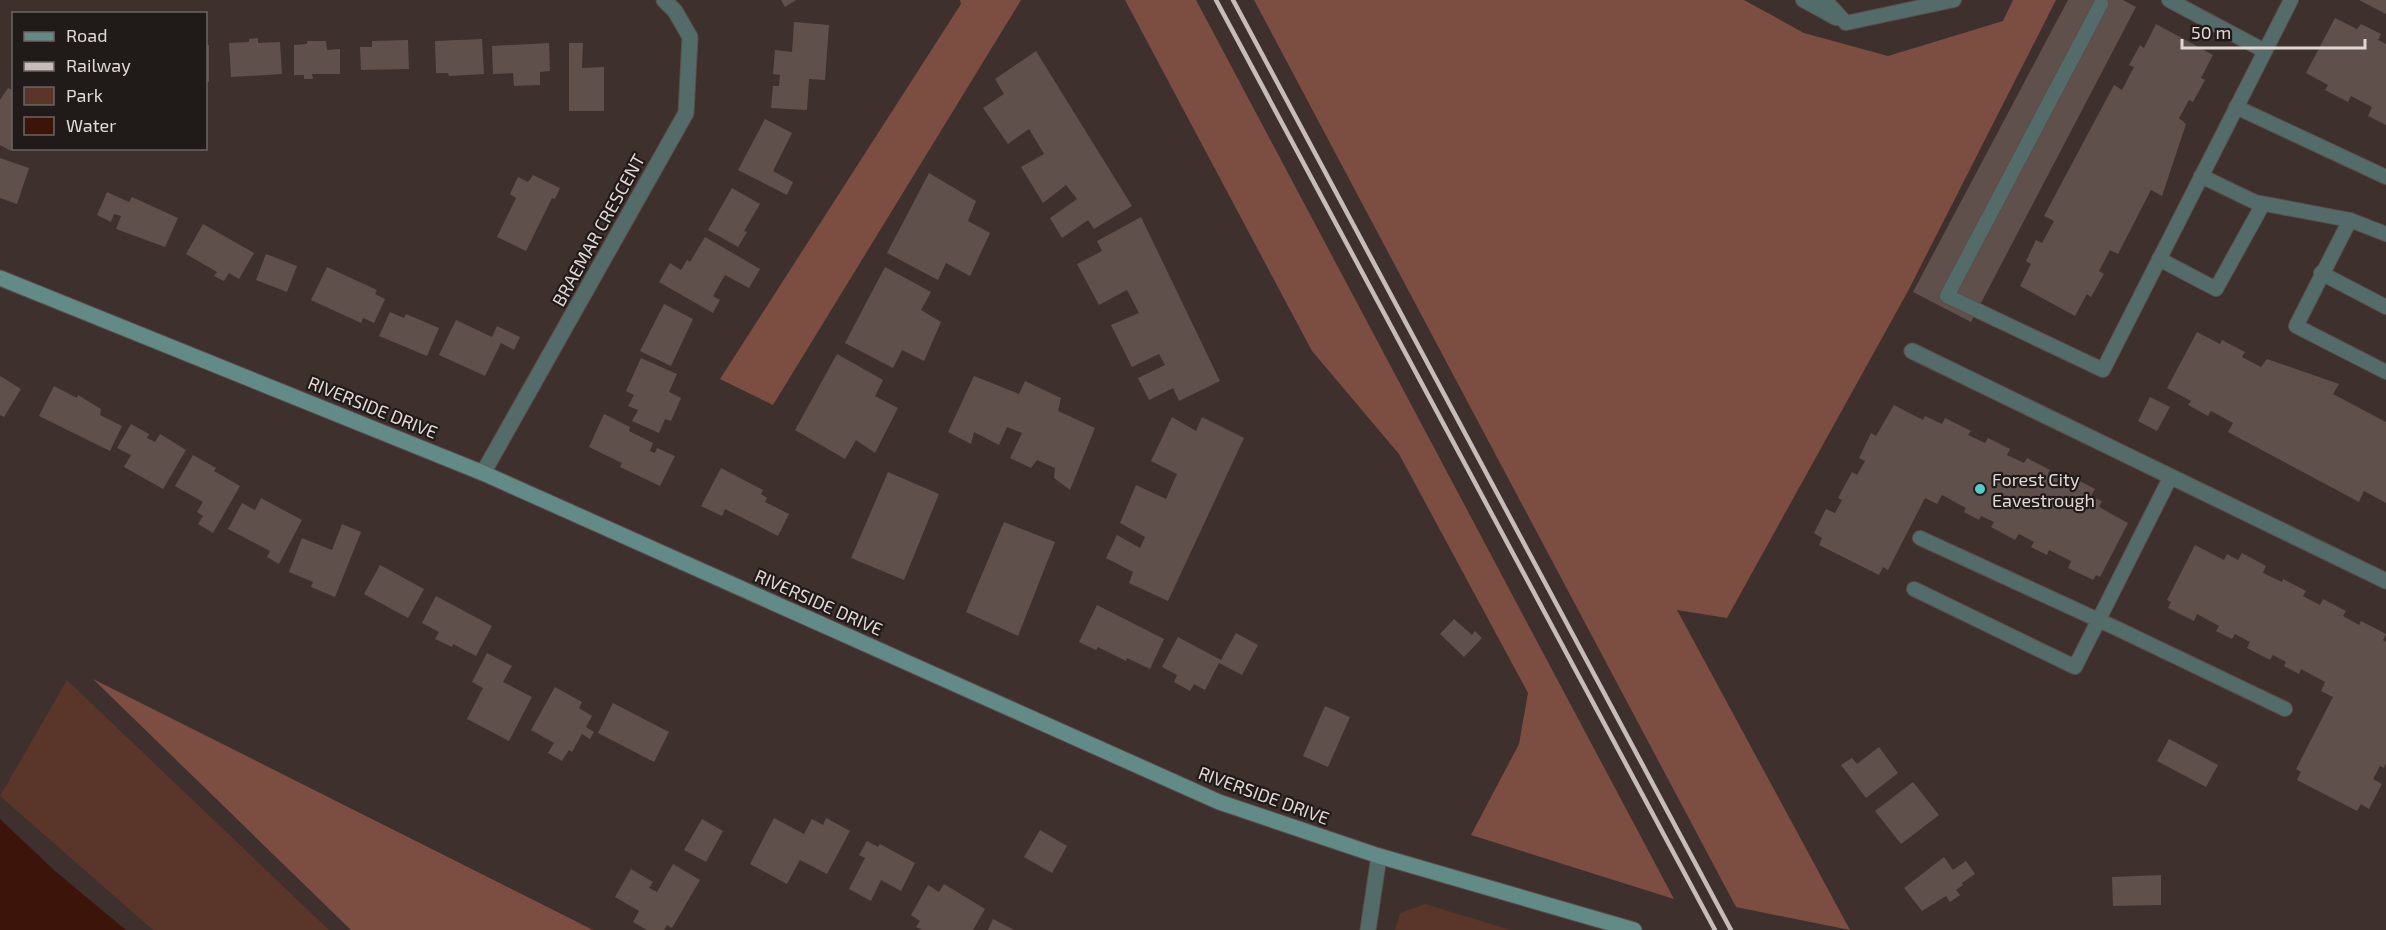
<svg xmlns="http://www.w3.org/2000/svg" width="2386" height="930" font-family="'Exo 2',sans-serif">
  <style>
    .green { fill: #5a352a }
    .forest { fill: #7c4e41 }
    .water { fill: #3c1409 }
    .building { fill: #5f504b }
    .lines { fill: none; stroke-linecap: round; stroke-linejoin: round }
    .service-casing { stroke: #5b4e4b; stroke-width: 16 }
    .minor-casing { stroke: #5b4e4b; stroke-width: 17 }
    .secondary-casing { stroke: #5b4e4b; stroke-width: 17 }
    .service { stroke: #536c6a; stroke-width: 14 }
    .minor { stroke: #536c6a; stroke-width: 15 }
    .secondary { stroke: #628b88; stroke-width: 15 }
    .rail { stroke: #c6bcba; stroke-width: 4.5 }
    .poi-dot { fill: #54cdc8; stroke: #201a18; stroke-width: 2 }
    .labels { text-anchor: middle; dominant-baseline: central; stroke-width: 4.5; stroke-linejoin: round; paint-order: stroke }
    .street-label { font-size: 18px; fill: #e1d8d6; stroke: #201a18 }
    .poi-label { font-size: 18px; fill: #e1d8d6; stroke: #201a18; text-anchor: start }
  </style>
  <rect width="100%" height="100%" fill="#3e302c"/>
  <g class="green">
    <path d="M67,680L329,930H153L0,796Z"/>
    <path d="M1425,904L1511,930H1395L1400,913Z"/>
  </g>
  <g class="forest">
    <path d="M960,0H1021L773,405L720,379L961,4Z"/>
    <path d="M1125,0H1196L1674,899L1471,835L1519,744L1528,693L1399,454L1312,351Z"/>
    <path d="M1254,0H1744L1804,33L1888,56L2003,21L2013,0H2056L1908,291L1727,618L1677,610L1850,930L1736,907Z"/>
    <path d="M93,679L593,930H351Z"/>
  </g>
  <path class="water" d="M0,819L55,871L126,930H0Z"/>
  <g class="building">
    <path d="M781,0H796L785,7Z"/>
    <path d="M2068,0H2123L2136,7L1971,322L1913,292Z"/>
    <path d="M2359,0H2386V14Z"/>
    <path d="M2335,18L2357,29L2361,24L2381,34L2378,40L2386,44V125L2368,116L2372,107L2351,96L2348,102L2325,90L2328,85L2306,73Z"/>
    <path d="M794,22L829,25L825,80L809,79L807,110L771,108L773,86H779L780,75L773,74L775,50L792,52Z"/>
    <path d="M2156,24L2213,55L2201,78L2205,80L2193,102L2189,100L2179,118L2186,124L2162,196L2151,190L2118,254L2110,250L2099,271L2104,274L2091,297L2087,294L2075,316L2020,286L2031,264L2026,261L2036,240L2042,243L2054,221L2044,216L2114,85L2122,90L2134,67L2129,65L2140,45L2144,48Z"/>
    <path d="M258,38V43L280,42L282,74L231,77L229,43L249,42V39Z"/>
    <path d="M482,39L484,74L449,76L448,73H436L435,41Z"/>
    <path d="M408,40L409,69L361,70L360,47H372V41Z"/>
    <path d="M307,41H326L327,50L340,49V74H312L313,79H304V75H294V45L307,44Z"/>
    <path d="M549,43L550,71L540,72V85L514,86L513,73L493,74L492,46Z"/>
    <path d="M569,43H583L582,68L604,67V111H569Z"/>
    <rect x="206" y="45" width="3" height="37"/>
    <path d="M1036,51L1132,206L1094,229L1088,220L1062,238L1050,218L1077,199L1066,185L1043,203L1021,167L1044,154L1029,129L1008,144L983,108L1004,94L995,79Z"/>
    <path d="M8,88L14,91V145L11,151L0,145V100Z"/>
    <path d="M765,119L792,133L773,171L793,182L787,195L738,170Z"/>
    <path d="M0,158L29,168L17,204L0,198Z"/>
    <path d="M929,173L976,201L968,221L990,233L970,276L946,263L938,280L887,253Z"/>
    <path d="M533,175L560,188L555,199L552,198L526,251L497,237L516,198L510,194L518,177L528,182Z"/>
    <path d="M732,188L760,204L744,231L747,232L738,247L708,230Z"/>
    <path d="M107,192L129,202L132,197L178,218L165,247L116,229L121,216L114,214L111,222L97,215Z"/>
    <path d="M1141,217L1220,381L1179,401L1173,388L1149,400L1138,378L1165,365L1159,354L1132,367L1111,325L1139,313L1127,290L1099,305L1077,264L1102,251L1097,241Z"/>
    <path d="M203,224L254,253L239,279L229,273L224,281L214,276L217,272L186,254Z"/>
    <path d="M705,237L760,269L749,288L725,275L713,296L720,300L713,313L659,282L670,263L681,270L687,260L690,262Z"/>
    <path d="M266,254L297,266L287,292L256,280Z"/>
    <path d="M327,267L377,290L375,294L385,299L374,323L363,318L361,323L311,300Z"/>
    <path d="M885,267L931,292L921,310L941,322L924,361L902,350L893,368L845,343Z"/>
    <path d="M664,304L693,319L671,366L640,351Z"/>
    <path d="M390,312L404,318L406,314L439,328L427,356L379,336Z"/>
    <path d="M456,320L492,337L497,326L520,337L514,350L501,343L485,376L439,355Z"/>
    <path d="M2197,332L2220,344L2222,340L2245,352L2242,357L2261,367L2267,359L2339,384L2333,394L2386,422V503L2364,491L2359,502L2228,432L2233,423L2211,411L2208,416L2188,405L2191,401L2167,388Z"/>
    <path d="M837,354L883,380L875,396L898,408L875,453L856,440L845,459L795,430Z"/>
    <path d="M641,358L677,374L669,392L681,398L671,421L665,419L659,433L632,421L638,410L628,406L634,395L626,391Z"/>
    <path d="M0,376L21,389L4,417L0,415Z"/>
    <path d="M974,376L1019,394L1025,381L1061,398L1058,411L1095,428L1070,490L1054,478L1055,468L1037,460L1031,468L1010,458L1022,433L1007,427L999,445L974,432L971,444L948,432Z"/>
    <path d="M54,386L77,398L78,395L101,409L100,415L122,426L110,451L39,416Z"/>
    <path d="M2150,397L2170,407L2157,431L2138,421Z"/>
    <path d="M1894,405L1923,420L1925,416L1942,424L1945,418L1971,431L1968,435L1985,443L1988,438L2010,449L2007,455L2024,463L2027,458L2050,470L2048,473L2067,483L2070,476L2095,489L2091,496L2102,501L2099,507L2128,523L2100,577L2096,575L2093,580L2068,568L2071,561L2049,550L2047,555L2031,547L2034,542L2019,534L2015,540L1991,527L1994,522L1981,516L1979,520L1964,512L1966,508L1942,495L1937,504L1925,498L1888,570L1883,567L1879,575L1819,545L1822,538L1814,533L1826,509L1835,513L1842,500L1838,498L1852,472L1857,475L1865,461L1859,458L1871,433L1876,436Z"/>
    <path d="M604,414L630,427L629,431L653,443L650,451L655,453L657,448L675,456L660,486L620,467L622,463L589,447Z"/>
    <path d="M1172,417L1196,431L1202,417L1244,438L1168,601L1129,583L1133,572L1106,558L1117,535L1140,548L1145,537L1120,523L1136,485L1166,499L1177,474L1151,461Z"/>
    <path d="M131,424L149,434L147,438L155,442L160,434L186,450L163,489L124,467L131,455L117,448Z"/>
    <path d="M193,455L216,468L214,471L240,486L213,533L198,524L203,516L197,512L203,502L175,486Z"/>
    <path d="M721,468L763,490L761,494L767,498L765,502L789,514L778,536L725,509L722,516L701,506Z"/>
    <path d="M888,472L939,494L904,580L851,558Z"/>
    <path d="M261,498L302,520L279,564L267,557L270,551L228,529L242,503L255,510Z"/>
    <path d="M1004,522L1055,542L1018,636L966,612Z"/>
    <path d="M342,524L361,532L335,597L311,587L313,582L289,572L302,538L332,550Z"/>
    <path d="M2195,545L2224,560L2227,554L2238,560L2242,553L2266,566L2263,573L2282,582L2283,579L2306,591L2303,596L2320,605L2323,599L2346,611L2343,616L2359,625L2361,621L2386,634L2383,640L2386,642V763L2384,768L2380,766L2373,779L2382,784L2369,809L2361,804L2357,811L2297,780L2301,772L2296,769L2333,697L2321,691L2325,682L2301,669L2299,674L2284,666L2286,662L2273,655L2270,660L2247,648L2250,642L2235,634L2232,639L2216,631L2219,626L2197,614L2194,621L2168,608L2171,602L2167,600Z"/>
    <path d="M380,565L424,589L408,618L364,594Z"/>
    <path d="M436,596L492,626L476,656L453,644L452,647L435,639L439,632L422,623Z"/>
    <path d="M1097,605L1164,639L1150,669L1127,658L1126,661L1098,647L1096,650L1079,642Z"/>
    <path d="M1454,619L1472,635L1475,631L1482,638L1464,657L1440,634Z"/>
    <path d="M1236,633L1258,645L1242,675L1219,663L1205,690L1194,684L1190,691L1174,682L1177,675L1162,667L1178,637L1221,660Z"/>
    <path d="M487,653L512,666L503,682L532,697L509,741L467,719L483,688L472,682Z"/>
    <path d="M555,687L582,702L579,708L592,716L586,727L594,732L590,739L582,734L572,752L569,750L562,761L548,753L554,743L531,730Z"/>
    <path d="M613,703L669,732L654,762L598,733Z"/>
    <path d="M1325,706L1350,717L1328,767L1303,756Z"/>
    <path d="M2169,739L2218,765L2206,787L2157,761Z"/>
    <path d="M1879,747L1898,773L1866,798L1841,765L1852,758L1857,764Z"/>
    <path d="M1913,782L1939,815L1901,844L1875,811Z"/>
    <path d="M774,818L804,834L812,819L823,825L826,818L850,831L827,874L800,860L787,884L750,864Z"/>
    <path d="M702,819L723,831L706,862L684,850Z"/>
    <path d="M1040,830L1067,846L1052,873L1024,857Z"/>
    <path d="M867,841L878,847L880,844L915,863L901,891L881,880L871,901L849,889L865,858L859,855Z"/>
    <path d="M1944,857L1953,870L1966,861L1975,874L1962,883L1963,885L1956,890L1960,895L1950,902L1946,896L1922,911L1904,888Z"/>
    <path d="M673,864L700,880L672,928L667,925L664,930H647L633,922L639,911L615,897L631,869L653,882L649,888L657,892Z"/>
    <path d="M2161,875V905L2113,906L2112,877Z"/>
    <path d="M944,884L985,909L973,930H922L916,927L920,921L911,915L928,885L939,892Z"/>
    <path d="M993,919L1014,930H988Z"/>
  </g>
  <g class="lines">
    <defs>
      <g id="service">
        <path d="M1803,0L1836,18"/>
        <path d="M1825,0L1846,23L1954,0"/>
        <path d="M2169,0L2265,51"/>
        <path d="M2101,4L1947,296L2103,370L2291,0"/>
        <path d="M2236,107L2386,177"/>
        <path d="M2201,176L2255,202L2350,220L2386,234"/>
        <path d="M2350,220L2296,326L2386,372"/>
        <path d="M2159,259L2216,289L2263,204"/>
        <path d="M2321,273L2386,307"/>
        <path d="M1920,538L2118,629L2285,709"/>
        <path d="M1914,589L2075,667L2170,478"/>
      </g>
      <g id="minor">
        <path d="M1912,351L2386,581"/>
        <path d="M483,473L686,113L690,37L675,11L664,0"/>
        <path d="M1368,930L1379,856"/>
      </g>
      <path id="secondary" d="M0,278L483,473L1219,802L1379,856L1634,930"/>
    </defs>
    <use href="#service" class="service-casing"/>
    <use href="#minor" class="minor-casing"/>
    <use href="#secondary" class="secondary-casing"/>
    <use href="#service" class="service"/>
    <use href="#minor" class="minor"/>
    <use href="#secondary" class="secondary"/>
    <g class="rail">
      <path d="M1216,0L1715,930"/>
      <path d="M1233,0L1731,930"/>
    </g>
  </g>
  <circle class="poi-dot" cx="1980" cy="489" r="6"/>
  <g class="labels">
    <g class="street-label">
      <text transform="translate(598 230) rotate(-61)">BRAEMAR CRESCENT</text>
      <text transform="translate(373 407) rotate(22)">RIVERSIDE DRIVE</text>
      <text transform="translate(819 602) rotate(24)">RIVERSIDE DRIVE</text>
      <text transform="translate(1264 795) rotate(20)">RIVERSIDE DRIVE</text>
    </g>
    <g class="poi-label">
      <text x="1992" y="479">Forest City<tspan x="1992" dy="21">Eavestrough</tspan></text>
    </g>
  </g>
  <rect x="12" y="12" width="195" height="138" fill="#201a18" stroke="#6d6664" stroke-width="1.5"/>
  <rect x="24" y="32" width="30" height="9" fill="#628b88" stroke="#6d6664" stroke-width="1.5"/>
  <text x="66" y="42" font-size="18" fill="#e1d8d6">Road</text>
  <rect x="24" y="62" width="30" height="9" fill="#c6bcba" stroke="#6d6664" stroke-width="1.5"/>
  <text x="66" y="72" font-size="18" fill="#e1d8d6">Railway</text>
  <rect x="24" y="87" width="30" height="18" fill="#5a352a" stroke="#6d6664" stroke-width="1.5"/>
  <text x="66" y="102" font-size="18" fill="#e1d8d6">Park</text>
  <rect x="24" y="117" width="30" height="18" fill="#3c1409" stroke="#6d6664" stroke-width="1.5"/>
  <text x="66" y="132" font-size="18" fill="#e1d8d6">Water</text>
  <path d="M2182 39v9h183v-9" fill="none" stroke="#e1d8d6" stroke-width="3"/>
  <text x="2191" y="39" font-size="18" fill="#e1d8d6" stroke="#201a18" stroke-width="4.5" paint-order="stroke">50 m</text>
</svg>
